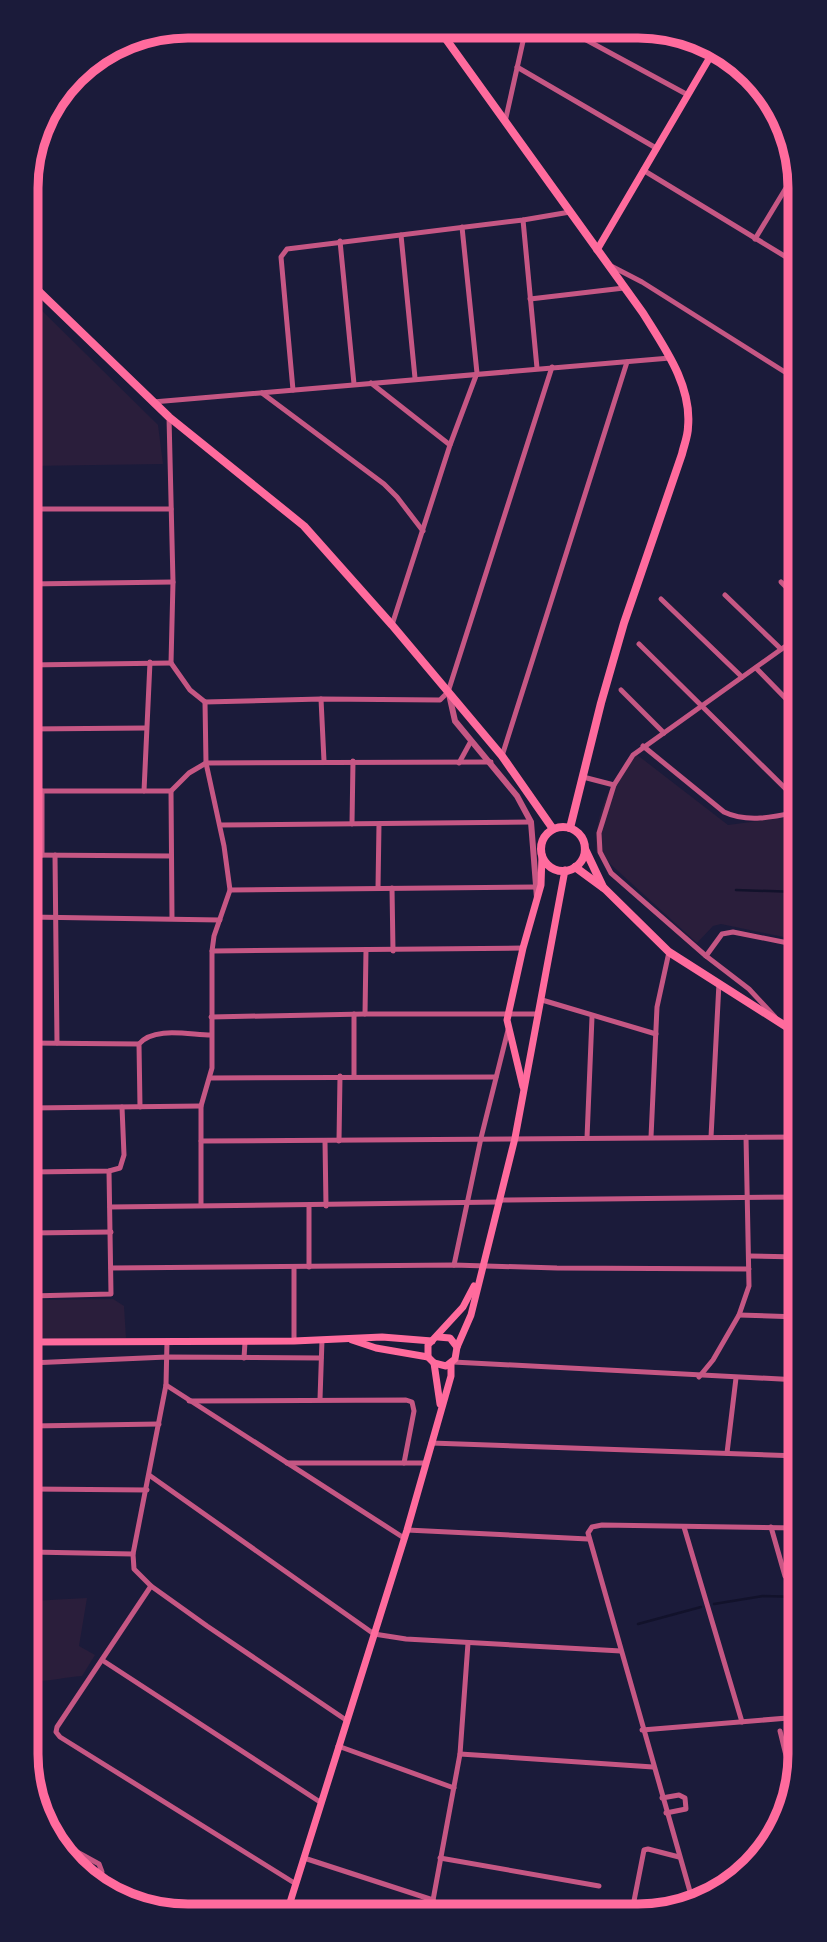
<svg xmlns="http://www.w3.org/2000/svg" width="827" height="1942" font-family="Karla,sans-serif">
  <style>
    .green { fill: #2a1e3b }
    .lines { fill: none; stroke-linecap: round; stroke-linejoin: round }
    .stream { stroke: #12122b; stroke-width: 2.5 }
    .minor { stroke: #c65784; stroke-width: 5 }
    .tertiary { stroke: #c65784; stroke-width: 6 }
    .secondary { stroke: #ff6b9d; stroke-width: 7 }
    .primary { stroke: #ff6b9d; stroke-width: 8 }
    .rim { fill: none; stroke: #ff6b9d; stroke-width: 9 }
  </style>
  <rect width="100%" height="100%" fill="#1b1b3a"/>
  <g class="green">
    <path d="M27,296L158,425L163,464L28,466Z"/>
    <path d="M636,754L728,825L797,816L798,940L721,924L713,926L697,943L596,851C594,815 611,779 636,754Z"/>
    <path d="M113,1299L124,1306L126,1338H30V1300Z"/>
    <path d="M87,1598L79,1646L95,1655L82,1676C64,1677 48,1682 31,1681V1601Z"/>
  </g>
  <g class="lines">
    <g class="stream">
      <path d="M736,890L798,892"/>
      <path d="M714,1604L763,1596L800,1597"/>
      <path d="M638,1624L701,1607"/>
    </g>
    <g class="minor">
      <path d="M566,29L688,95"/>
      <path d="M517,67L656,148"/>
      <path d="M505,122L526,28"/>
      <path d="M643,170L796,263"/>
      <path d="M523,220L537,368"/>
      <path d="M401,235L415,378"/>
      <path d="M755,239L795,173"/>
      <path d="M340,241L354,384"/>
      <path d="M611,266L642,282L796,379"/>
      <path d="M530,299L624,288"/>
      <path d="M371,383L450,445"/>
      <path d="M293,390L281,257L287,249L523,220L570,212"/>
      <path d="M262,393L384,484L397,497L423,531"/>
      <path d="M153,402L670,358"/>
      <path d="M169,417L173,582L171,663"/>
      <path d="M28,509H171"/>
      <path d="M781,582L797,598"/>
      <path d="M28,584L173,582"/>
      <path d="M725,595L781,649"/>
      <path d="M661,599L742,677"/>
      <path d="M392,625L450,445L477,373L462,227"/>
      <path d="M639,644L797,800"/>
      <path d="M171,663L190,690L205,702"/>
      <path d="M28,665L171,663"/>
      <path d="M756,668L797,710"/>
      <path d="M621,690L664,733"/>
      <path d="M321,699L324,761"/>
      <path d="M205,702L321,699L440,700L448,692L552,367"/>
      <path d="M28,729L146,728"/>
      <path d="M643,746L724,812C747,823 774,817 797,812"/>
      <path d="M502,756L627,362"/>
      <path d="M459,763L471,741"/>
      <path d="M583,777L614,785"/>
      <path d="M29,781V729"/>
      <path d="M29,791H171L189,773L206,763L491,762"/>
      <path d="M42,791V855"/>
      <path d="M144,791L150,662"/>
      <path d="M171,791L172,918"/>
      <path d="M352,824L353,761"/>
      <path d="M220,825L531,822"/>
      <path d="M29,855L171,856"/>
      <path d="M55,855L57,1043"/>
      <path d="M378,888L379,824"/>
      <path d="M392,888L393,951"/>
      <path d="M230,890L535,887"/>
      <path d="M29,917L220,920"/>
      <path d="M212,951L523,948"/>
      <path d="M706,956L722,934L733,932L798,945"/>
      <path d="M542,1000L656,1034"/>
      <path d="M354,1014V1076"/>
      <path d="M365,1014L366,950"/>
      <path d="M211,1017L365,1014H538"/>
      <path d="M775,1017L749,989L706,956L611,873L600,852L599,833L614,785L633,755L797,638"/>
      <path d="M29,1043L139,1044"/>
      <path d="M210,1078L496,1077"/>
      <path d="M140,1107L139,1044C154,1026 190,1035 211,1035"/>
      <path d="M30,1108L201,1106"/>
      <path d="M651,1137L657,1007L669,952"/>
      <path d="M711,1137L719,983"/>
      <path d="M587,1138L592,1017"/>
      <path d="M201,1141L798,1137"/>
      <path d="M325,1141L326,1206"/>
      <path d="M339,1141L340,1076"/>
      <path d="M30,1172L109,1171L120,1168L124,1155L122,1107"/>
      <path d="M500,1200L799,1197"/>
      <path d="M201,1205V1106L212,1068V951L214,936L230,890L224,846L206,763L205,702"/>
      <path d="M110,1207L500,1202"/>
      <path d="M30,1233L111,1232"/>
      <path d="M749,1256L799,1257"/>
      <path d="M454,1265L481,1138L508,1030"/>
      <path d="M309,1267V1206"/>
      <path d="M111,1268L454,1265L557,1268L749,1269"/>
      <path d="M30,1296L111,1294L109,1171"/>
      <path d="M739,1315L799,1317"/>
      <path d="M167,1341L166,1385L133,1554L134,1569L151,1586L207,1626L346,1720"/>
      <path d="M294,1341V1267"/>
      <path d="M244,1358L245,1342"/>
      <path d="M453,1362L799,1380"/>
      <path d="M30,1363L167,1357L321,1358"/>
      <path d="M699,1377L713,1360L739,1315L749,1286L746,1137"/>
      <path d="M166,1385L404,1538"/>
      <path d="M320,1399L322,1340"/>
      <path d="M189,1401L406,1400L412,1402L414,1411L404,1463"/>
      <path d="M31,1426L159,1424"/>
      <path d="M431,1443L799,1456"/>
      <path d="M727,1453L736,1378"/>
      <path d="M287,1463H426"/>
      <path d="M149,1475L374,1634L406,1639L621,1651"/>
      <path d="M31,1489L147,1490"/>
      <path d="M684,1527L742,1722"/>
      <path d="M771,1527L785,1576"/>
      <path d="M407,1530L588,1539"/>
      <path d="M31,1552L133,1554"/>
      <path d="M151,1586L57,1727L56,1732L60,1737L296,1884"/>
      <path d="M102,1660L320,1802"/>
      <path d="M642,1730L800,1717"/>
      <path d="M780,1731L793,1784"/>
      <path d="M338,1746L454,1788"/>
      <path d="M460,1754L653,1767"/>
      <path d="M662,1798L679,1795L685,1798L686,1809L666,1813"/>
      <path d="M59,1842L99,1864L102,1872L97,1881"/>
      <path d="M304,1858L433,1900"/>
      <path d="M440,1858L599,1886"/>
      <path d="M693,1902L588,1533L592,1527L602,1525L800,1528"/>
      <path d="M431,1911L460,1754L468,1643"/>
      <path d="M632,1911L644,1850L648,1849L679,1857"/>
    </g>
    <path class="tertiary" d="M449,694L455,721L517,796L531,822L537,898"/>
    <g class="secondary">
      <path d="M597,250L713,52"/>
      <path d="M523,1087L507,1020L523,948L541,885L542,855"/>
      <path d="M438,1337L450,1338L457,1347"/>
      <path d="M352,1340L376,1348L428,1357L434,1363L440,1404"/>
      <path d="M30,1342L294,1341L382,1337L432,1341"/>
      <path d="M428,1357V1345L463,1307L474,1286"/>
      <path d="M434,1363L446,1366L455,1359L457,1347L471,1315L515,1138L565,870"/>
      <path d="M287,1912L407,1530L451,1376V1364"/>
    </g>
    <g class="primary">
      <path d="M438,28L643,313C664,347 692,385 688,427C688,436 684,445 682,454L624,623L601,703L570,828"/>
      <path d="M69,83L122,53L145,35"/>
      <path d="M27,280L169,417L304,526L392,625L502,756L553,829"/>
      <circle cx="563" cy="849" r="22"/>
      <path d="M585,849L603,887"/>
      <path d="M575,867L605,889L669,952L798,1034"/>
    </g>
  </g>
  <path d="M0 0H827V1942H0ZM188 38H638A150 150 0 0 1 788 188V1754A150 150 0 0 1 638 1904H188A150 150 0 0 1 38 1754V188A150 150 0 0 1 188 38Z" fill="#1b1b3a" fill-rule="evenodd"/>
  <path class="rim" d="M188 38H638A150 150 0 0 1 788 188V1754A150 150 0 0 1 638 1904H188A150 150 0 0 1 38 1754V188A150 150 0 0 1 188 38Z"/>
</svg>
